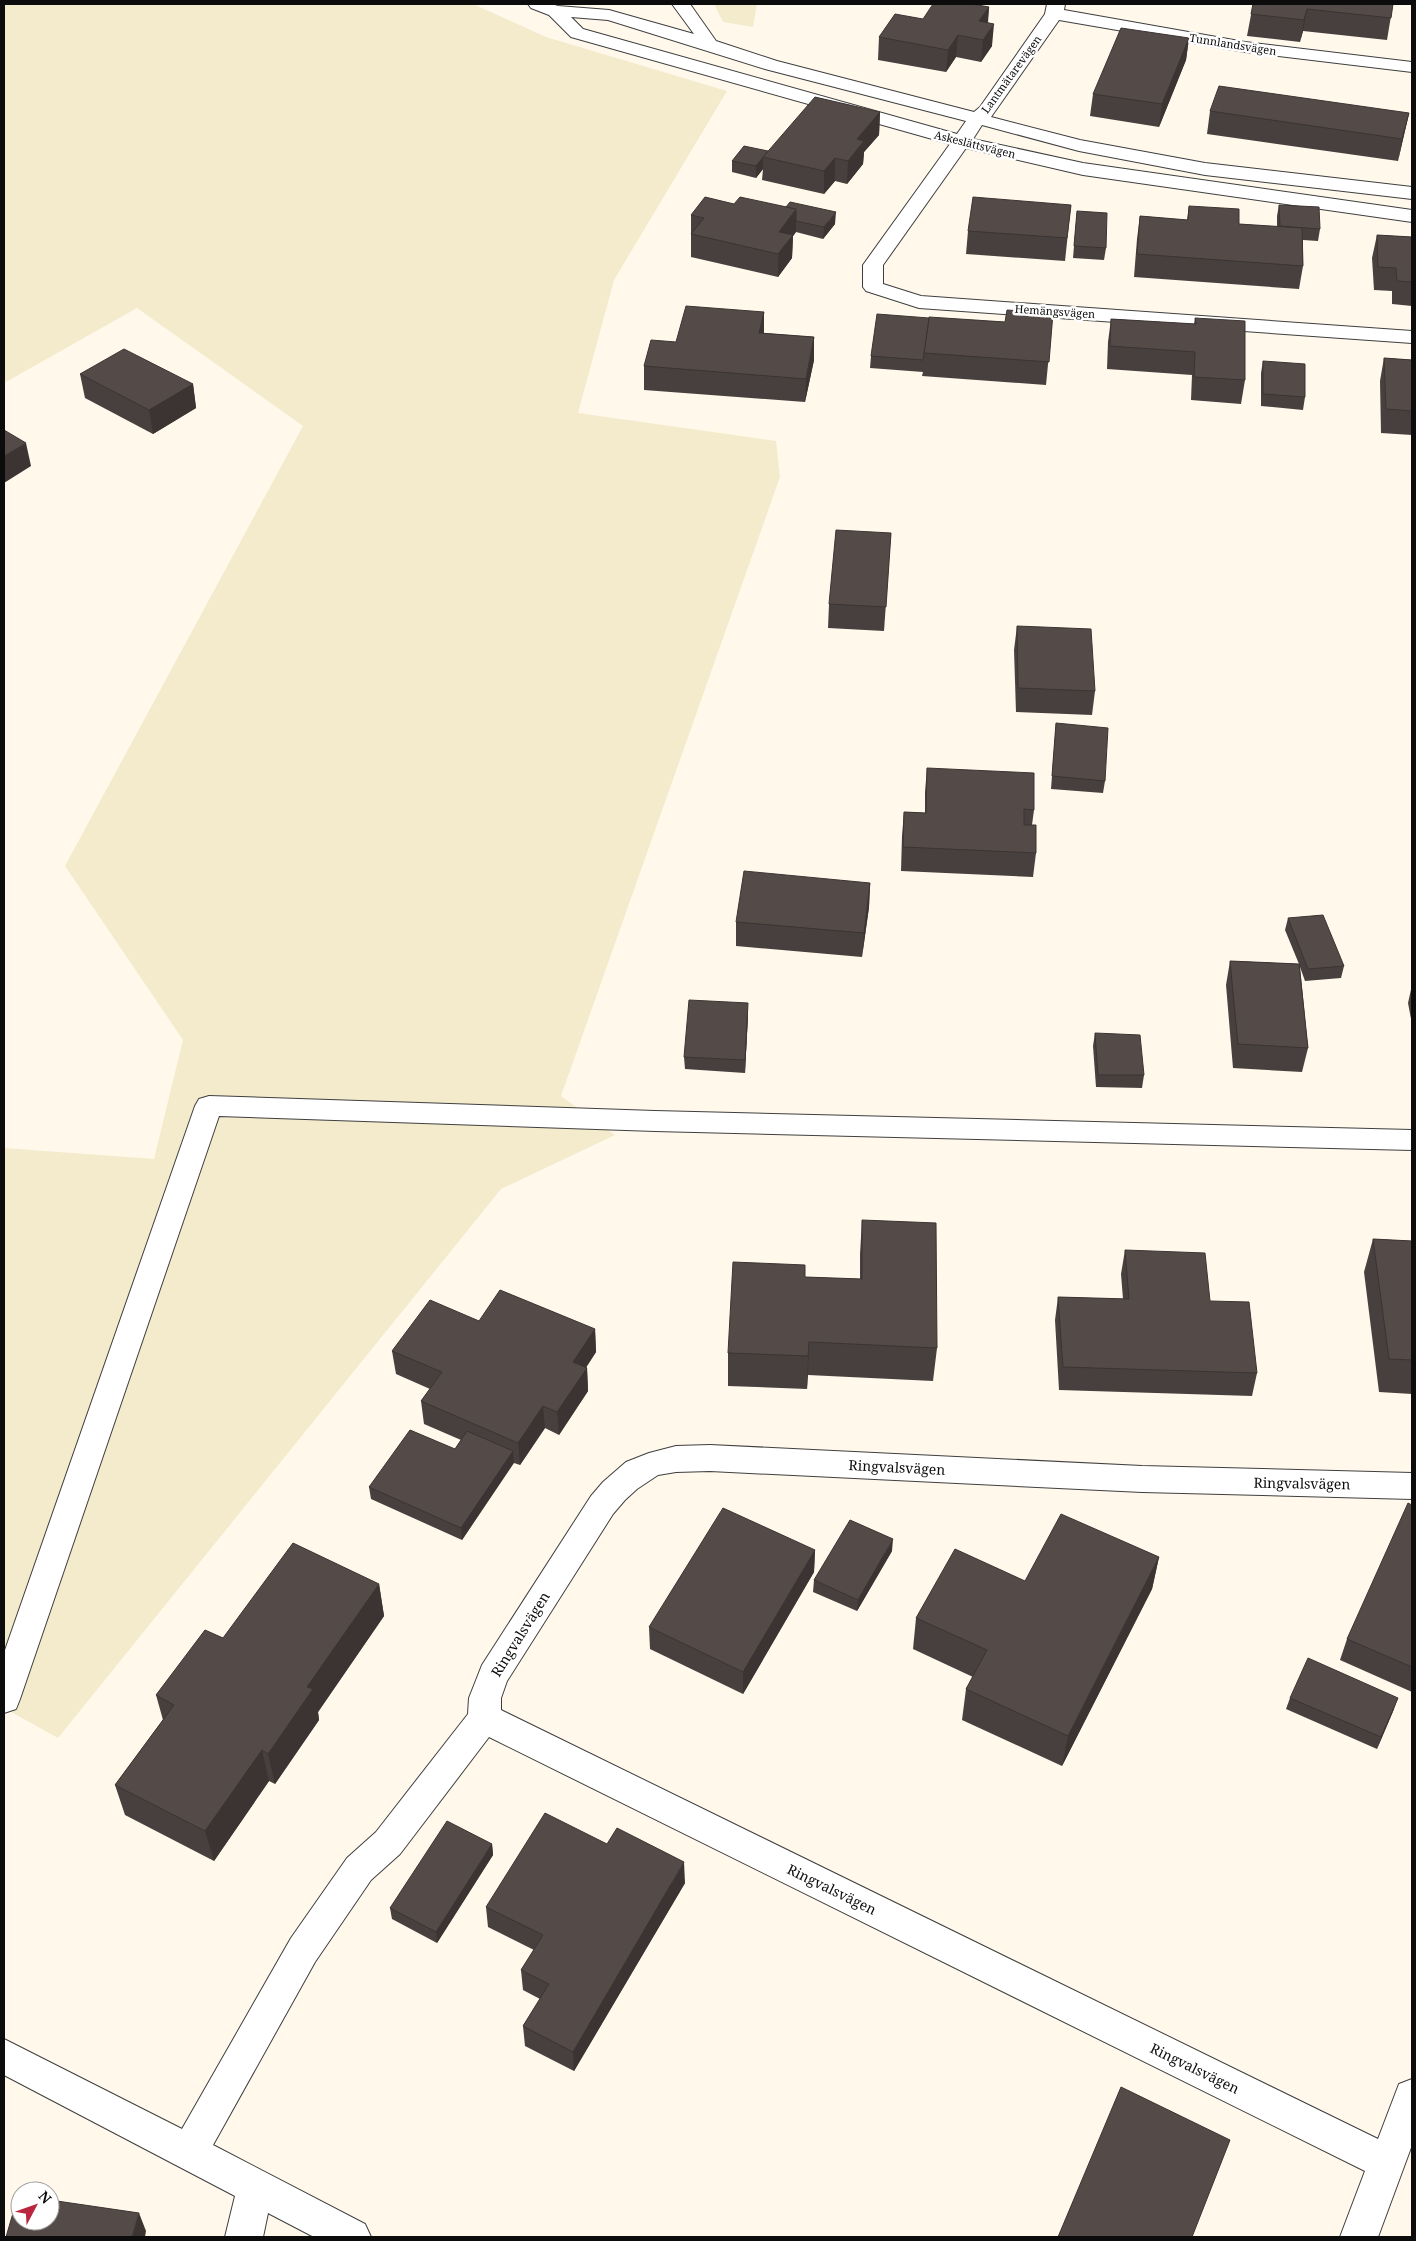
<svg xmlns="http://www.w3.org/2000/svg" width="1416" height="2241" font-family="'Noto Serif',serif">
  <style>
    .farmland { fill: #f4ebcc }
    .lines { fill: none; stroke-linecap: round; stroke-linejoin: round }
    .street-casing { stroke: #3f3f3f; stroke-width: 2 }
    .street { fill: #fff; fill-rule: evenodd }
    .wall { fill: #48403e }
    .shaded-wall { fill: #3b3432 }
    .building { fill: #544b48; stroke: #3b3432 }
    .labels { text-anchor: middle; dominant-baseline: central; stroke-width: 5; stroke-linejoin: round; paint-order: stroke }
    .far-street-label { font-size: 11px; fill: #0c0c0c; stroke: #fff }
    .street-label { font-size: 14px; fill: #0c0c0c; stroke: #fff }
  </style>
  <rect width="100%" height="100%" fill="#fff8eb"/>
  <g class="farmland">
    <path d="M4,4H473L546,37L727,91L614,280L578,413L776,441L780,477L561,1096L615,1135L501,1189L58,1738L4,1708V1148L154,1159L183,1040L65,866L303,426L137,308L4,383Z"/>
    <path d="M714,4H757L753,27L723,22Z"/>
  </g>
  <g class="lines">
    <defs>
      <g id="street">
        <path d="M528,4H552L558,6L609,10L694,34L672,4H690L716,41L777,61L974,112L980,107L1045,14L1047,4H1065L1064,10L1245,42L1412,62V72L1245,52L1059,20L991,117L1080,140L1205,163L1412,187V199L1205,175L1079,151L982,125L973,139L1083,163L1412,210V222L1083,175L966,148L883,265V284L921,296L1412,331V343L919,308L866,291L863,287V265L950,144L571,37L549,15L531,8ZM571,17L608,20L765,69L966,121L957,134L583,29Z"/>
        <path d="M209,1096L655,1111L1412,1130V1150L655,1131L219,1116L20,1699L16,1709L4,1713V1653L195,1106L199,1099Z"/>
        <path d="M710,1445L1142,1466L1412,1473V1499L1142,1492L710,1471L676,1472L658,1475L637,1489L625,1500L613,1514L507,1681L501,1698V1710L1378,2139L1399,2084L1412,2079V2145L1378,2237H1340L1365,2171L489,1737L400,1854L371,1880L315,1962L213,2145L365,2224L371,2237H314L268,2213L263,2237H225L235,2196L4,2075V2039L182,2129L291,1938L347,1858L376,1832L468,1714L469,1698L482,1665L591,1496L603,1482L626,1462L649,1453L676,1446Z"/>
      </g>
    </defs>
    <use href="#street" class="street-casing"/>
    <use href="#street" class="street"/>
  </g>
  <g class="wall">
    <path d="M1253,4H1393L1387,40L1303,31L1300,42L1247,36Z"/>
    <path d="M989,7L988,23L992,46L981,62L956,57L946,72L878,60L879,37Z"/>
    <path d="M1189,38L1186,60L1159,127L1090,116L1093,94Z"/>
    <path d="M1210,111L1409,113L1398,161L1207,134Z"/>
    <path d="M880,112L879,135L864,152L863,164L847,184L835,181L824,194L762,180L763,169L756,178L732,172V161L768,151Z"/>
    <path d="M734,204L835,224L823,239L796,232L793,236L792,258L778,277L691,257V215Z"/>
    <path d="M1071,205L1065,261L966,254L968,231Z"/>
    <path d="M1279,205L1320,229L1318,241L1303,240V266L1299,289L1134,277L1137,239L1140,216L1187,220L1189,206L1239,224L1277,227V216Z"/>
    <path d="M1077,211L1106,248L1104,260L1073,258Z"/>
    <path d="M1377,235L1412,237V306L1392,304V291L1374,290L1372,258Z"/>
    <path d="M764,312V333L814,337V360L805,402L644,390V366L676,342Z"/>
    <path d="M1053,313L1046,385L922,376L923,372L870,368L871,356L929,318L1005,322Z"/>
    <path d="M1195,318L1245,380L1241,404L1191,400L1192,375L1107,369L1108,342L1111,319L1194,324Z"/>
    <path d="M1384,358L1412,360V435L1381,433L1380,381Z"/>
    <path d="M1263,361L1305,397L1303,410L1261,406V373Z"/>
    <path d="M80,374L193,384L196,408L153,434L85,398Z"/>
    <path d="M891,533L884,631L828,628L829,604Z"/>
    <path d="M1017,626L1095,691L1092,715L1016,712L1014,650Z"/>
    <path d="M1056,723L1105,781L1103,793L1051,789Z"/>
    <path d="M927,768L1034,810L1032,825L1036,853L1033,877L901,871L902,836L904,812L925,813V792Z"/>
    <path d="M870,883L869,907L862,957L736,946V922Z"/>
    <path d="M1288,918L1344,966L1341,978L1305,981L1300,967L1308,1048L1302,1072L1233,1068L1226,985L1230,961L1299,964L1285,930Z"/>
    <path d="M1412,985V1024L1408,1003Z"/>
    <path d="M748,1015L745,1073L685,1069L684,1057Z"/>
    <path d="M1095,1033L1144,1075L1142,1088L1096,1087L1093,1046Z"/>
    <path d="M862,1220L937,1348L933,1381L808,1375L807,1389L728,1386V1353L805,1277L860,1279V1254Z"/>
    <path d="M1373,1239L1412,1241V1394L1379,1392L1364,1272Z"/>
    <path d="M1125,1250L1210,1301L1257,1373L1252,1396L1059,1390L1055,1320L1058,1297L1123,1299L1121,1274Z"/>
    <path d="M479,1321L595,1329L596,1352L586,1367L587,1368L588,1391L559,1435L545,1428L520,1465L514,1463L462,1540L371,1499L369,1487L455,1449L461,1440L424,1424L421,1401L430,1389L396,1374L392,1351Z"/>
    <path d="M1412,1505V1692L1340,1660L1347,1639Z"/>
    <path d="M815,1550L814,1572L743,1694L650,1649L649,1627Z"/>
    <path d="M892,1551L857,1611L813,1592L814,1580Z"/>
    <path d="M1159,1557L1152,1589L1062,1766L962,1720L966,1689L973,1677L913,1649L916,1618L1025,1581Z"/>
    <path d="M379,1584L384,1616L318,1712L319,1720L275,1784L269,1781L214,1861L125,1815L115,1785L163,1720L156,1695L223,1638Z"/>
    <path d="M1290,1698L1394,1709L1377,1749L1286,1709Z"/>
    <path d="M492,1844L493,1855L437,1943L392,1919L390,1908Z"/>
    <path d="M685,1883L574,2071L525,2046L523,2026L540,1999L523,1990L521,1970L534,1950L488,1927L486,1907Z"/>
  </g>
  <g class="shaded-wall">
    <path d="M989,7L987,29L979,21Z"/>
    <path d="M1307,9L1303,31L1300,42L1304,20Z"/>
    <path d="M994,24L992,46L981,62L983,40Z"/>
    <path d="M958,35L956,57L946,72L948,50Z"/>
    <path d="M1189,38L1186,60L1159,127L1162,104Z"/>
    <path d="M880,112L879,135L864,152L863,164L847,184L848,161L857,139Z"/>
    <path d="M1409,113L1404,135L1398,161L1402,139Z"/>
    <path d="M763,158V169L756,178V166Z"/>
    <path d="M835,158V181L824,194V171Z"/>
    <path d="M796,209V232L793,236L792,258L778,277L779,232Z"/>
    <path d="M836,212L835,224L823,239L824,227Z"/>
    <path d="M764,312V335L759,333Z"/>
    <path d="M814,337V360L805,402L806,379Z"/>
    <path d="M193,384L196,408L153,434L149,410Z"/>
    <path d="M26,443L31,466L4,483V456Z"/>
    <path d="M870,883L869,907L862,957L864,933Z"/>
    <path d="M748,1003V1015L745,1073V1060Z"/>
    <path d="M595,1329L596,1352L575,1385L573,1362Z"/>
    <path d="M809,1342L808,1375L807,1389L808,1356Z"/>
    <path d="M587,1368L588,1391L559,1435L557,1412Z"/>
    <path d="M543,1406L545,1428L520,1465L518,1443Z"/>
    <path d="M513,1451L514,1462L462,1540L461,1528Z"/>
    <path d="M893,1539L892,1551L857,1611L858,1600Z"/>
    <path d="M815,1550L814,1572L743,1694V1672Z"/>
    <path d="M1159,1557L1152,1589L1062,1766L1068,1736Z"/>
    <path d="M379,1584L384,1616L318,1712L319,1720L275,1784L268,1754L307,1687Z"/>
    <path d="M1398,1698L1394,1709L1377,1749L1381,1737Z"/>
    <path d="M262,1750L269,1781L214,1861L205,1831Z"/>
    <path d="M492,1844L493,1855L437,1943L436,1932Z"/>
    <path d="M684,1862L685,1883L574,2071L573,2052Z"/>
    <path d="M139,2213L146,2231L145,2237H132Z"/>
  </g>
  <g class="building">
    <path d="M933,4H972L989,7L979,21L994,24L983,40L958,35L948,50L879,37L895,14L923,19Z"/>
    <path d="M1253,4H1393L1391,18L1307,9L1304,20L1251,14Z"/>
    <path d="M1121,28L1189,38L1162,104L1093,94Z"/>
    <path d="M1219,86L1409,113L1402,139L1210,111Z"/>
    <path d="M815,97L880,112L857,139L864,141L848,161L835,158L824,171L763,157Z"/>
    <path d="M744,146L768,151L756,166L732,161Z"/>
    <path d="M705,197L734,204L740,197L796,209L779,232L793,235L778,254L691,234L704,218L691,215Z"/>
    <path d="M973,197L1071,205L1067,238L968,231Z"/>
    <path d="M790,202L836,212L824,227L796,221V209L786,207Z"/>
    <path d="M1279,205L1319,207L1320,229L1280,226Z"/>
    <path d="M1189,206L1239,209V224L1302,228L1303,266L1137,254L1140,216L1188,220Z"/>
    <path d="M1077,211L1107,213L1106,248L1074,246Z"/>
    <path d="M1377,235L1412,237V282L1397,281L1396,268L1378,267Z"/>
    <path d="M686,306L764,312L759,333L814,337L806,379L644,366L651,340L676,342Z"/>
    <path d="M1007,310L1053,313L1049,362L924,353L929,317L1005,322Z"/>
    <path d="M877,314L929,318L923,360L871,356Z"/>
    <path d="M1195,318L1245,321V380L1194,377L1195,352L1110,346L1111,319L1196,324Z"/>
    <path d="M124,349L193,384L149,410L80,374Z"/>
    <path d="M1384,358L1412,360V411L1386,409Z"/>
    <path d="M1263,361L1305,364V397L1263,394Z"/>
    <path d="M4,430L26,443L4,456Z"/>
    <path d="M836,530L891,533L886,607L829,604Z"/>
    <path d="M1017,626L1091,629L1095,691L1018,688Z"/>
    <path d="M1056,723L1108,728L1105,781L1052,776Z"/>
    <path d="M927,768L1034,773V810L1024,809V825H1036V853L903,847L904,812L926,813Z"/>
    <path d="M744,871L870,883L864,933L736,922Z"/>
    <path d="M1323,915L1344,966L1308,969L1288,918Z"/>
    <path d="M1230,961L1299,964L1308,1048L1238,1044Z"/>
    <path d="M689,1000L748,1003L745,1060L684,1057Z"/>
    <path d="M1095,1033L1140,1035L1144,1075H1098Z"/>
    <path d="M862,1220L936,1223L937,1348L809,1342L808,1356L728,1353L733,1262L805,1265V1277L862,1279Z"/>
    <path d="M1373,1239L1412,1241V1360L1389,1359Z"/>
    <path d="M1125,1250L1205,1253L1210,1301L1249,1302L1257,1373L1063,1367L1058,1297L1129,1299Z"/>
    <path d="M500,1290L595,1329L573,1362L587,1368L557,1412L543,1406L518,1443L421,1401L442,1372L392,1351L430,1300L479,1321Z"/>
    <path d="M410,1430L455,1449L467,1431L513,1451L461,1528L369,1487Z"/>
    <path d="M1408,1503L1412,1505V1667L1347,1639Z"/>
    <path d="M723,1508L815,1550L743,1672L649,1627Z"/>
    <path d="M1061,1514L1159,1557L1068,1736L966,1689L987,1650L916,1618L955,1549L1025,1581Z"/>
    <path d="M850,1520L893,1539L858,1600L814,1580Z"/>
    <path d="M293,1543L379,1584L307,1687L313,1689L268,1754L262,1750L205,1831L115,1785L174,1705L156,1695L205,1630L223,1638Z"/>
    <path d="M1308,1658L1398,1698L1381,1737L1290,1698Z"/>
    <path d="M545,1813L607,1844L617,1828L684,1862L573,2052L523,2026L549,1984L521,1970L543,1935L486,1907Z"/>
    <path d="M447,1821L492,1844L436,1932L390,1908Z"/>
    <path d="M1121,2087L1230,2140L1192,2237H1058Z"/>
    <path d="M18,2196H20V2221H50V2200L139,2213L132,2237H6Z"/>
  </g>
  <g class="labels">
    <g class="far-street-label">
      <text transform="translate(1233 44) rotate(9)">Tunnlandsvägen</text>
      <text transform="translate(1011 74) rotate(-54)">Lantmätarevägen</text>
      <text transform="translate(975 144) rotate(14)">Askeslättsvägen</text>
      <text transform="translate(1055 311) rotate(4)">Hemängsvägen</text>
    </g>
    <g class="street-label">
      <text transform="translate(897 1467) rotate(3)">Ringvalsvägen</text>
      <text transform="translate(1302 1483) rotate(1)">Ringvalsvägen</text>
      <text transform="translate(520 1634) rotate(-58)">Ringvalsvägen</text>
      <text transform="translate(832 1889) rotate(26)">Ringvalsvägen</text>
      <text transform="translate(1195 2068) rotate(26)">Ringvalsvägen</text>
    </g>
  </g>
  <rect width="1416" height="2241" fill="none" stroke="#0c0c0c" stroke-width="10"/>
  <g transform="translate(35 2206) rotate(49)"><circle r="24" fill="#ffffff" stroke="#9e9e9e"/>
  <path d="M0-4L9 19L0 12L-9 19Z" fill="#ba2540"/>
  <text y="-8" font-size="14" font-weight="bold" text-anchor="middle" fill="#0c0c0c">N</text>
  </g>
</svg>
